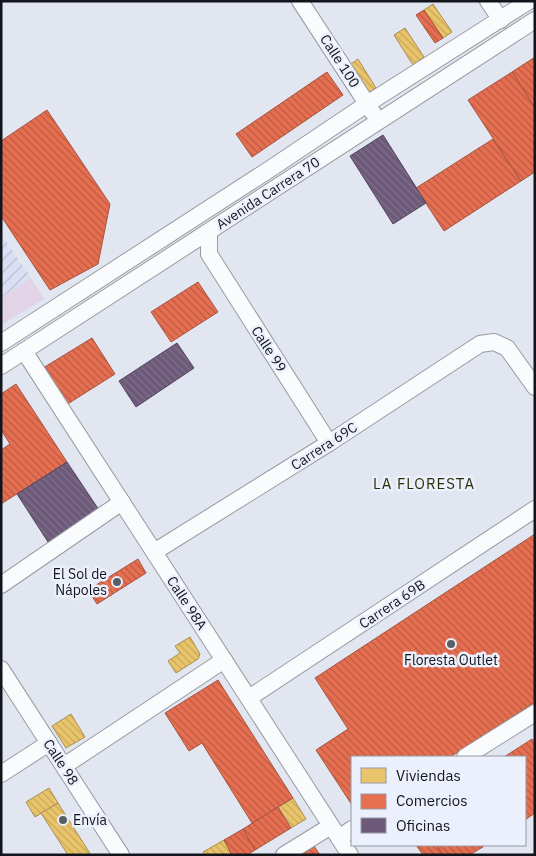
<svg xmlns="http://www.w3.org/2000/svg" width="536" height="856" font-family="'IBM Plex Sans',sans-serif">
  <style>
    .industrial { fill: url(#industrial-furrows) }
    .green { fill: #e2d3e7 }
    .homes { fill: url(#homes-back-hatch); stroke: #a89052 }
    .shops { fill: url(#shops-back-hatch); stroke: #a75441 }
    .offices { fill: url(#offices-back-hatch); stroke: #52455e }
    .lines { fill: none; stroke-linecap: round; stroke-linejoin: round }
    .minor-casing { stroke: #979ba2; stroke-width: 18 }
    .minor { stroke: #fafbfd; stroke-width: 16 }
    .poi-dot { fill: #5a5e66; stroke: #ecf0fc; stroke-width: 2 }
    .labels { text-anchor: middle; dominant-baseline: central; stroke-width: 5; stroke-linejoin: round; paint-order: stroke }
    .street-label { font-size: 14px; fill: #12151b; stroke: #ecf0fc }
    .poi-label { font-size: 14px; fill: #12151b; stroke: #ecf0fc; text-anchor: end }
    .neighbourhood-label { font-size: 15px; letter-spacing: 1px; fill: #2b3209; stroke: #ecf0fc }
  </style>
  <defs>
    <pattern id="industrial-furrows" width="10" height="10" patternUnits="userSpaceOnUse" patternTransform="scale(1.25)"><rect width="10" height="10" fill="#d9e0f3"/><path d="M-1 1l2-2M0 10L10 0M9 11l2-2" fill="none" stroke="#b9bfd0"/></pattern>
    <pattern id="homes-back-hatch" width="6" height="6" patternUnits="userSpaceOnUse" patternTransform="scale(1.25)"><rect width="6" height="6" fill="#e9c46a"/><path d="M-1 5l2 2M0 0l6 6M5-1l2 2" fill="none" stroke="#c7a85b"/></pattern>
    <pattern id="shops-back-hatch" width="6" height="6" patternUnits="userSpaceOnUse" patternTransform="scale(1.25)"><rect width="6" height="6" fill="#e76f51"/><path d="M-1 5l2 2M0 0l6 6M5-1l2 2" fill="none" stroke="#ba5a42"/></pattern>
    <pattern id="offices-back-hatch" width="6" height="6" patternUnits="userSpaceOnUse" patternTransform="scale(1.25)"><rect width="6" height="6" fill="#6d597a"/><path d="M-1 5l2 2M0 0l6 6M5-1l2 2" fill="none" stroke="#80718a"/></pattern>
  </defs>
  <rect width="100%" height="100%" fill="#e1e6f0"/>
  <path class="industrial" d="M1,234L31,278L1,298Z"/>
  <path class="green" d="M31,278L44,299L1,325V298Z"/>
  <g class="homes">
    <path d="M433,4L452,32L443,38L424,10Z"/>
    <path d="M405,28L424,57L413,65L394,35Z"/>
    <path d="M358,59L376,88L366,95L348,66Z"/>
    <path d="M190,637L200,654L198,659L176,673L168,661L180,653L175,646Z"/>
    <path d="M71,714L85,737L66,748L52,726Z"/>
    <path d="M49,788L58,803L35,817L26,802Z"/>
    <path d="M293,798L306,819L291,828L278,807Z"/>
    <path d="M58,803L91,855H68L41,813Z"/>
    <path d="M224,840L232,855H205L203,852Z"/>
  </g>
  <g class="shops">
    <path d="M424,10L443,38L435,43L416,15Z"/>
    <path d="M535,57V108L512,72Z"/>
    <path d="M327,72L343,95L252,157L236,134Z"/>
    <path d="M512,72L535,108V172L521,181L468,100Z"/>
    <path d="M47,110L110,204L98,264L50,290L1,216V141Z"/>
    <path d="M493,139L521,181L444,231L416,188Z"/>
    <path d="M198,282L218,312L171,342L151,312Z"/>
    <path d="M92,338L115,374L66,405L43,368Z"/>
    <path d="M16,384L67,462L1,504V450L10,444L1,430V394Z"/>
    <path d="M535,534V702L450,757H352V805L316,750L348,729L315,678Z"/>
    <path d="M138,559L146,573L97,604L88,590Z"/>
    <path d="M218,680L293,798L252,823L202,743L189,751L165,713Z"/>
    <path d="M532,739L535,743V813L525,820V757H504Z"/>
    <path d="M278,807L291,828L255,850L243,829Z"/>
    <path d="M243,829L255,850L247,855H232L224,840Z"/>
    <path d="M416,845H437L443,855H423Z"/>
    <path d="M437,845H482L483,847L469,855H443Z"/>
    <path d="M314,846L320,855H300Z"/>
  </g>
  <g class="offices">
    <path d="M383,135L426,203L393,224L350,156Z"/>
    <path d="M177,343L194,368L136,407L119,381Z"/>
    <path d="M67,462L101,513L50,545L17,494Z"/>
  </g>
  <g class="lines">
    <defs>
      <g id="minor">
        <path d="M300,1L373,113"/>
        <path d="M488,1L501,20"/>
        <path d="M209,232V254L329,443"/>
        <path d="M1,343L270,169L367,104L529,1"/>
        <path d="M24,351L350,855"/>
        <path d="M1,366L535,20"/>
        <path d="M154,552L329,443L480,344L494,342L507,348L535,387"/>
        <path d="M1,585L122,502"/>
        <path d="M1,669L121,855"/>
        <path d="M249,698L535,509"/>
        <path d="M465,757L535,713"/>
        <path d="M64,766L224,660"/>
        <path d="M1,774L49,743"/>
        <path d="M339,838L352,829"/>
        <path d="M284,855L331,826"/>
      </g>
    </defs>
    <use href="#minor" class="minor-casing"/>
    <use href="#minor" class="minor"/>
  </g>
  <g class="poi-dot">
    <circle cx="117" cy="582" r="5"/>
    <circle cx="451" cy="644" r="5"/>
    <circle cx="63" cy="820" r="5"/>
  </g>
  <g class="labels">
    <g class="street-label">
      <text transform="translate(340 61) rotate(57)">Calle 100</text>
      <text transform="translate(268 193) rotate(-33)">Avenida Carrera 70</text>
      <text transform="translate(269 349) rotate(57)">Calle 99</text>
      <text transform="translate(324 446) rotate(-33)">Carrera 69C</text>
      <text transform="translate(187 603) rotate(57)">Calle 98A</text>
      <text transform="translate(392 604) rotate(-34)">Carrera 69B</text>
      <text transform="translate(61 762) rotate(57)">Calle 98</text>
    </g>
    <g class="poi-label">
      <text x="107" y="574">El Sol de<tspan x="107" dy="16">Nápoles</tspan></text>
      <text x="451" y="660" text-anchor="middle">Floresta Outlet</text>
      <text x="73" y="820" text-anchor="start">Envía</text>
    </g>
    <g class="neighbourhood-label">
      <text x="424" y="483">LA FLORESTA</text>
    </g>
  </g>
  <rect width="536" height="856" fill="none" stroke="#12151b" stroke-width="5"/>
  <rect x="351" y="756" width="175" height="90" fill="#ecf0fc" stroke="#9598a2"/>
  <rect x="361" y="768" width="25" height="15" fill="#e9c46a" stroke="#9598a2"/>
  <text x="396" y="781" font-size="15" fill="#12151b">Viviendas</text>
  <rect x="361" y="794" width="25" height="15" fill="#e76f51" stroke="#9598a2"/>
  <text x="396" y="806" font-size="15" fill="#12151b">Comercios</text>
  <rect x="361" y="818" width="25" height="15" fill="#6d597a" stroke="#9598a2"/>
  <text x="396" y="831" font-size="15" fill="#12151b">Oficinas</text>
</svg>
